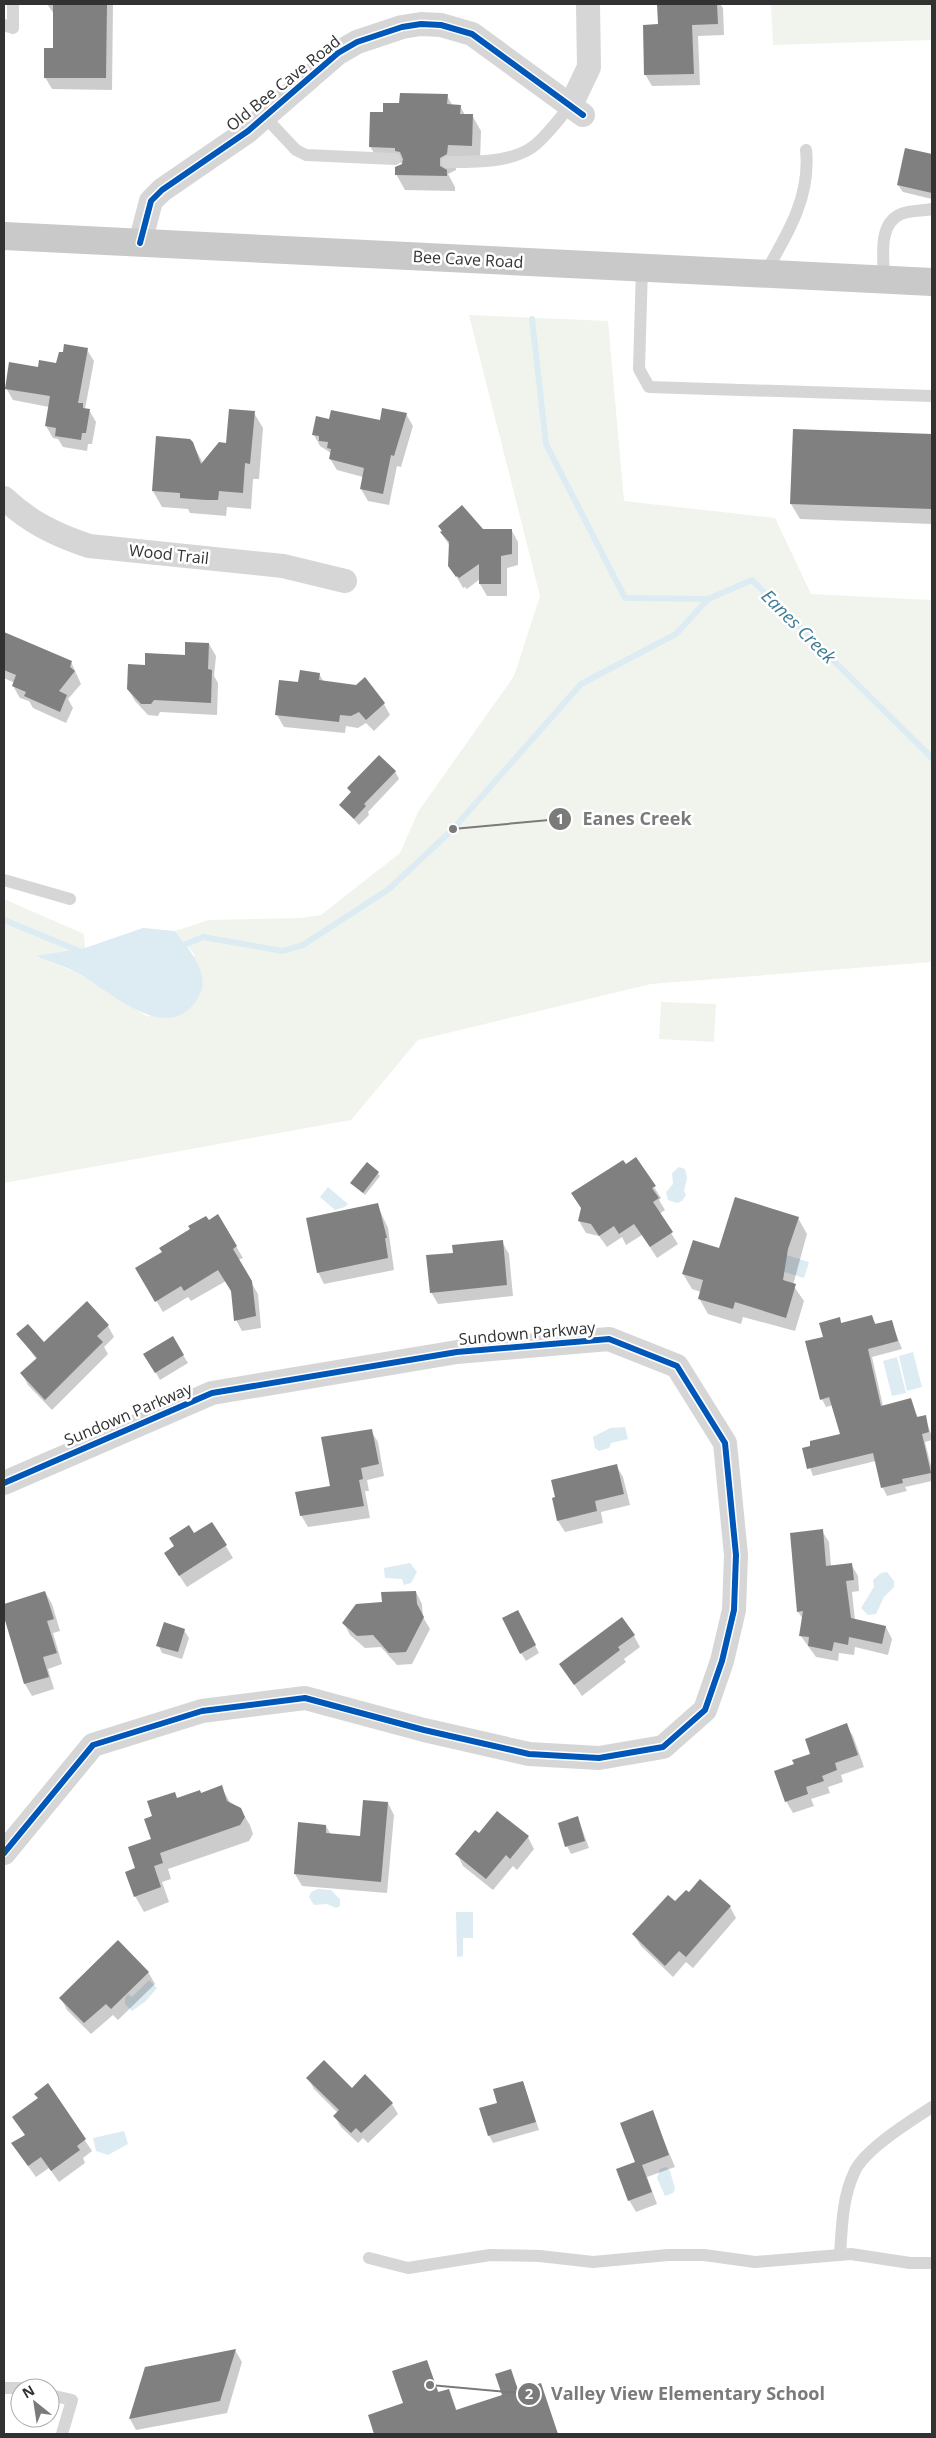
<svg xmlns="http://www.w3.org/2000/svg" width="936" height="2438" font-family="'Open Sans',sans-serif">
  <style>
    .green { fill: #f1f4ed }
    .water { fill: #dcecf2 }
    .shadow { fill: #0003 }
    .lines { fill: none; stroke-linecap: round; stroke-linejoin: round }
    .stream { stroke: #dcecf2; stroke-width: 6 }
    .building { fill: #808080 }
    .lane { stroke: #d6d6d6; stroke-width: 12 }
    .street { stroke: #d6d6d6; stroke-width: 24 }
    .primary { stroke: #c9c9c9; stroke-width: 28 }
    .cycleway-casing { stroke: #fff; stroke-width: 9 }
    .cycleway { stroke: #0057b8; stroke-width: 6 }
    .labels { text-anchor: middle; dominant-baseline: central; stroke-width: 5; stroke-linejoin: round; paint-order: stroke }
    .street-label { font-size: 16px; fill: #323232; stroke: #fff }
    .water-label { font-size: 18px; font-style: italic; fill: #3f7c94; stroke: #fff }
    .leader { fill: none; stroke: #7a7a7a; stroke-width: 2 }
    .callout-dot { fill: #7a7a7a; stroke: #fff; stroke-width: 2 }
    .mark-label { font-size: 15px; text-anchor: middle; font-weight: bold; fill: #fff }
    .callout-label { font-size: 18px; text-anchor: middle; font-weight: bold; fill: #7a7a7a; stroke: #fff; stroke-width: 5; stroke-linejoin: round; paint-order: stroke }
  </style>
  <rect width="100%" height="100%" fill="#fff"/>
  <g class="green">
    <path d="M771,4H932V40L773,45Z"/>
    <path d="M469,315L608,321L624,501L775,518L811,594L932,600V962L651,984L418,1040L351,1120L4,1183V899L84,934L85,948L37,957L76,972L148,1017L195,955L175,931L209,920L300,918L321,915L400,853L418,812L514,676L540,596Z"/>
    <path d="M661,1002L716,1004L714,1042L659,1039Z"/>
  </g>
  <g class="water">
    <path d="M143,928L175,931C186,945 211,974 200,994C172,1050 112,993 78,973C65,966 49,962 36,956L85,948Z"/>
    <path d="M679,1167L685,1169L687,1178L684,1191L686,1195L682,1201L677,1203L668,1200L666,1192L673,1184L672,1173Z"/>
    <path d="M328,1187L348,1204L345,1207L335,1210L320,1197Z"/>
    <path d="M767,1249L809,1262L804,1278L762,1265Z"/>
    <path d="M913,1352L922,1387L907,1391L899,1356Z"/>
    <path d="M897,1357L906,1393L892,1396L883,1361Z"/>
    <path d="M625,1427L628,1439L611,1443L609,1448L599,1451L595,1448L593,1437L610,1428Z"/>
    <path d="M410,1563L417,1572L411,1583L404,1585L402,1579L385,1578L384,1568Z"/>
    <path d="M887,1572L894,1581V1587L884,1597L876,1614L868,1615L861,1608L874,1587L873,1580L881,1573Z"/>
    <path d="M318,1889L331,1890L340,1899V1906L336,1908L327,1904L314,1905L309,1897L311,1892Z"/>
    <path d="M456,1912H473V1938H463V1956L457,1957Z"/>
    <path d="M149,1980L157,1988L146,2001L132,2011L125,2004V1998L128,1994L132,1997Z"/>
    <path d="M124,2131L128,2144L108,2155L96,2151L93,2138Z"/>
    <path d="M666,2167L670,2171L675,2189L673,2193L665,2196L657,2178L660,2169Z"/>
  </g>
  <g class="shadow">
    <path d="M47,4H113L112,90L52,89L45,77L54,49V14Z"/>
    <path d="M658,4H720L723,8L724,35L698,36L700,85L652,86L645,74L659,26Z"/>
    <path d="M447,96L453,106H460L465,115H472L481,131L480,161L456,160V170L448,174L455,187V191L405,190L396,174L406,163L379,162L370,146L384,113L400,105Z"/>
    <path d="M906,150L932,156V199L903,192L898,185Z"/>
    <path d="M87,350L94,361L85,409L89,410L96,422L92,444H88L87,451L63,447L58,439L53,438L46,426L49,407L13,400L6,388L39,369L57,365Z"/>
    <path d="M254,413L263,428L259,479H253L251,509L227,507L226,516L215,515L190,513L188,509L162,507L153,491L192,443L203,463L228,445Z"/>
    <path d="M406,414L413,426L401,467L397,466L389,505L368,501L361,489L363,477L337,470L330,459L331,453L320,446L314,435L330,421H380Z"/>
    <path d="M794,430L932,435V524L800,519L791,504Z"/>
    <path d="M512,531L518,542V565L507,568V596H487L480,584V579L467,589L465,587L463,588L450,565V546L441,533Z"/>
    <path d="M4,633L71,662L81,684L68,699L73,708L66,723L33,708L29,701L20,698L13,686L15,683L4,678Z"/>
    <path d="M209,644L216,656L214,676L218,683L217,715L160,712L158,716L148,715L135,701L128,689Z"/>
    <path d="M319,674L324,682L384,704L390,715L374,731L366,723L358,728L346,726L345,733L284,727L277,715L300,684Z"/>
    <path d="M395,771L399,779L368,812L369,815L359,825L341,805L352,793L349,789Z"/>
    <path d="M636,1159L661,1198L659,1200L665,1210L659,1214L678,1244L657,1258L642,1235L626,1245L622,1237L607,1247L599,1236L586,1233L579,1221L582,1209L625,1166Z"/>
    <path d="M368,1164L380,1176L365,1195L352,1183Z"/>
    <path d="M377,1204L388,1228L394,1270L324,1284L318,1272Z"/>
    <path d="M218,1216L243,1258L238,1260L258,1294L261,1328L242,1331L236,1320L232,1292L226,1281L191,1301L188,1297L163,1312L137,1269Z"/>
    <path d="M798,1218L807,1234L793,1285L804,1301L795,1331L743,1317L741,1324L708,1314L699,1298L701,1292L692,1289L683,1274L720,1250Z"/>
    <path d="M502,1242L509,1254L513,1296L438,1304L431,1292L454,1254Z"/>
    <path d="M871,1316L876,1324L891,1321L902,1349L872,1357L883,1406L911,1400L918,1418L925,1417L932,1437V1440L925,1442L932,1470V1481L905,1487L907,1491L887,1496L883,1488L876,1461L813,1476L803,1449L841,1435L833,1405L826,1407L822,1399L824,1338L839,1318L842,1324Z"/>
    <path d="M108,1326L114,1337L104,1347L108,1354L52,1410L28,1385L22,1374L37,1360L18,1334L44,1344Z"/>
    <path d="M172,1337L188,1363L160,1380L145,1354Z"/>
    <path d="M371,1431L378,1442L384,1476L367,1480L369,1491H365L370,1518L308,1527L301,1515L331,1487Z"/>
    <path d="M616,1465L623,1477L630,1505L601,1512L603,1523L565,1532L558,1521Z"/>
    <path d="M212,1523L233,1558L187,1587L172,1565L194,1535Z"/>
    <path d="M822,1531L829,1542L831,1566L851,1564L858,1576L859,1591L852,1592L855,1620L886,1627L892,1639L888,1655L855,1647L854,1655L839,1653L838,1661L816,1657L800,1635L803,1619L798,1612Z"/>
    <path d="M45,1592L52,1604L60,1631L53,1633L62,1664L48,1669L54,1689L32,1696L25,1684L4,1613V1605Z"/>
    <path d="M416,1592L422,1604L423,1617L430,1629L412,1664L397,1665L381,1647L365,1648L350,1635L344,1623L383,1603Z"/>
    <path d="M522,1619L539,1653L526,1661L521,1653Z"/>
    <path d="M184,1630L189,1638L182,1659L162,1653L158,1645Z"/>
    <path d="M634,1636L640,1647L624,1659L626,1662L582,1696L561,1665Z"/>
    <path d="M846,1725L853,1736L864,1767L841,1775L843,1782L828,1787L830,1793L811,1799L814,1806L793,1813L786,1801L796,1765L812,1755Z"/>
    <path d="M221,1787L231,1804L240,1809L250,1825L253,1834L249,1841L168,1869L171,1879L162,1882L169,1902L144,1912L135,1896L137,1869L152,1840L153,1817Z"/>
    <path d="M388,1803L394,1815L387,1893L302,1886L295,1874L326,1826L331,1835L361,1837Z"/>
    <path d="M578,1818L589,1848L571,1854L567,1846Z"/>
    <path d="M479,1835L528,1837L534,1849L517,1870L513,1866L493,1890L463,1866L457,1854Z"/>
    <path d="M676,1903L730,1907L736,1918L693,1968L686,1962L673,1977L641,1946L634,1935Z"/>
    <path d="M148,1972L155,1984L118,2020L113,2015L91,2034L67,2010L61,1998Z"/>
    <path d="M308,2078L352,2090L392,2104L398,2114L368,2143L363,2138L358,2143L341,2127L335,2117L338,2113L314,2089Z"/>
    <path d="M523,2082L539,2130L493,2143L489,2135L499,2104Z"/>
    <path d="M48,2085L92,2151L83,2158L85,2163L59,2182L49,2168L36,2177L20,2155L26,2136L14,2117L39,2099Z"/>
    <path d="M652,2112L675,2167L647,2177L657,2204L636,2212L629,2200L636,2162Z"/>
    <path d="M235,2350L242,2362L227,2413L136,2430L130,2419L146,2368Z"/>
    <path d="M427,2362L439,2393L449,2390L457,2411L504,2396L510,2370L519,2391L540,2384L558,2434H375L369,2416L404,2404Z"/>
  </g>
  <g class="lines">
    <g class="stream">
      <path d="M532,319L546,444L625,598L708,599"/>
      <path d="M4,920L84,953"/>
      <path d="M179,947L203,937L283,951L303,945L389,889L453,829L581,684L676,634L708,599L752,580L932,758"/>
    </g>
  </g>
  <g class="building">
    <path d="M53,4H107L106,78H44V48H53Z"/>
    <path d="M657,4H717L718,24L692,25L694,74L644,75L643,25L658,24Z"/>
    <path d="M400,93L448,94L447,104L461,105L460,114H473L472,146L448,145L447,154L440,158V166L447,170V176L395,175V167L402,164L403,159L400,152L395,151V148L369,147L370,112H383V103H399Z"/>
    <path d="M905,148L932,154V193L897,185Z"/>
    <path d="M64,344L88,348L78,403H83V408L90,409L86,433H82L81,440L55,436L56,428L45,426L50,396L5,389L9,362L38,367L39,360L56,363L59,352H63Z"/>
    <path d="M382,408L407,413L394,456L391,455L383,494L360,489L364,468L329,459L331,449L327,448L328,442L319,441V436L312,435L316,416L329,419L331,410L380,420Z"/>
    <path d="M229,409L255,411L250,464L245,463L243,493L219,491L218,500H206L180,498V493L152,491L156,436L190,439L193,442L201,464L219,442L226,443Z"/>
    <path d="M793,429L932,434V509L790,504Z"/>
    <path d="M462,505L483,529H512V554L501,556V584H479V564L459,578L457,576L456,577L448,566L449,542L440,532L442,531L438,526Z"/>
    <path d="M4,632L72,661L70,667L75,671L59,691L67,695L60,712L24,696L26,692L12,686L16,675L4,670Z"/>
    <path d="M185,642L209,643L208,669L212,670L211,703L154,700L151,704H141L127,689L128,664L145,665V653L185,655Z"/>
    <path d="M300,670L320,673L319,680L356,685L365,677L385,703L366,720L359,712L351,716L340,715L339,722L275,715L279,680L298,682Z"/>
    <path d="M379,755L396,771L364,804L366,806L354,819L339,805L351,792L347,788Z"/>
    <path d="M636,1157L656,1186L652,1188L659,1198L653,1202L673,1232L650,1247L634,1224L619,1234L614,1226L599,1236L591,1224L578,1221L581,1208L571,1193L623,1160L626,1164Z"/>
    <path d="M367,1162L379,1172L363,1193L350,1183Z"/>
    <path d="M735,1197L799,1217L788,1249L783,1280L796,1284L786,1318L735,1302L733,1309L698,1299L703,1280L682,1274L693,1240L719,1248Z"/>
    <path d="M378,1203L387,1238H385L388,1258L317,1273L306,1218Z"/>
    <path d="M218,1214L237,1246L233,1249L252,1281L256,1316L234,1321L231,1291L218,1270L184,1291L181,1286L155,1302L135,1268L162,1252L159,1248L190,1229L188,1226L206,1216L209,1220Z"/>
    <path d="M503,1240L507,1285L430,1293L426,1255L453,1253L452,1245Z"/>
    <path d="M87,1301L109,1325L97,1336L103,1342L45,1400L20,1373L37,1358L16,1334L28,1324L44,1342Z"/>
    <path d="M872,1315L875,1324L892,1320L898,1341L868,1349L881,1406L911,1398L917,1417L926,1415L929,1432L922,1434L931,1473L902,1479L903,1483L881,1488L873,1453L807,1469L802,1448L810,1446V1441L840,1434L829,1397L820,1400L805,1341L823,1337L819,1323L840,1317L841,1323Z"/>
    <path d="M173,1336L184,1355L155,1373L143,1354Z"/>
    <path d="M372,1429L379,1464L361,1468L363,1479L359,1480L364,1506L300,1516L295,1492L330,1486L321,1437Z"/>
    <path d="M617,1464L624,1494L595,1501L597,1511L557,1521L552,1498L555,1497L551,1480Z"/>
    <path d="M212,1522L227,1545L179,1576L164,1553L174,1546L169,1538L189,1525L194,1533Z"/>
    <path d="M823,1529L826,1566L852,1563L854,1580L846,1581L851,1618L886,1626L882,1644L849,1637L848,1645L834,1642L832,1651L808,1646L809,1637L799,1636L803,1611L797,1612L790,1533Z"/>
    <path d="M45,1591L54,1619L47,1621L57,1653L43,1657L49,1677L24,1684L4,1617V1604Z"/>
    <path d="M416,1591L417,1604L424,1617L406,1652L389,1653L373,1635L357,1636L342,1623L356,1604L382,1602L381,1592Z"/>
    <path d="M518,1610L536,1645L520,1654L502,1618Z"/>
    <path d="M622,1617L635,1635L618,1647L620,1650L574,1685L559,1664Z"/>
    <path d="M164,1622L185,1629L178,1652L156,1646Z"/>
    <path d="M847,1723L858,1755L835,1763L837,1770L822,1776L824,1781L806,1787L808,1794L785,1802L774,1771L794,1764L792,1760L810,1754L805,1739Z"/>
    <path d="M222,1785L227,1801L241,1808L245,1817L240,1825L160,1853L163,1863L154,1866L161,1887L134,1897L125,1872L135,1868L128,1847L151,1839L144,1819L152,1816L147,1801L175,1792L177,1798L200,1790L201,1793Z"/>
    <path d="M363,1800L388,1802L381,1882L294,1874L298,1822L326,1825V1833L360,1836Z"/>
    <path d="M497,1811L529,1836L510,1859L506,1855L486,1879L455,1854L475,1830L479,1833Z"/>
    <path d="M578,1816L585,1841L565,1847L558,1823Z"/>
    <path d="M700,1879L731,1906L686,1957L679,1951L665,1966L632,1934L668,1895L675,1901L686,1890L689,1892Z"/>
    <path d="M118,1940L149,1972L111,2009L106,2004L84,2023L59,1998Z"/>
    <path d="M324,2060L352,2088L365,2074L393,2103L361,2133L356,2128L351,2133L333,2116L339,2110L306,2078Z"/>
    <path d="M523,2081L536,2122L488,2136L479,2108L497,2103L493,2089Z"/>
    <path d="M48,2083L86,2139L77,2146L80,2150L51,2171L41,2157L28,2166L11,2143L25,2135L12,2117L38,2098L34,2094Z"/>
    <path d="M653,2110L669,2155L642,2165L652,2192L628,2201L616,2169L635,2162L620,2123Z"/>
    <path d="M236,2349L220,2401L129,2419L145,2367Z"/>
    <path d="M427,2360L438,2392L449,2389L456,2410L502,2395L495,2374L511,2369L518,2390L541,2383L558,2434H374L368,2415L403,2403L392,2371Z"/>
  </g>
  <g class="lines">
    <g class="lane">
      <path d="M4,25L13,28V4"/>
      <path d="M265,117L296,150L306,155L395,159"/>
      <path d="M447,162C474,162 508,163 531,148C545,139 560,117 571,105"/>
      <path d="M642,268L639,369L649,387L932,396"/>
      <path d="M764,275C787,235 811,197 806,150"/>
      <path d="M884,280C884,259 877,224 901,214C910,210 922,211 932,209"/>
      <path d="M4,880L70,899"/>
      <path d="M840,2255C842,2227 842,2199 854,2173C863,2150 911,2121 932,2107"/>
      <path d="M369,2258L408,2268L490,2255L540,2256L593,2262L668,2255H704L755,2262L851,2254L910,2263H932"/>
      <path d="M4,2388H20"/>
      <path d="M50,2395L72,2400L62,2434"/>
    </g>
    <g class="street">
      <path d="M571,105L589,67L588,4"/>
      <path d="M140,243L151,201L162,190L248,131L338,53L357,42L402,27L421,24L441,25L472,34L583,115"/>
      <path d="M4,498C29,522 56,535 89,546L283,566L345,581"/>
      <path d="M4,1483L212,1393L457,1352L609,1339L677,1366L725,1443L736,1555L734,1610L722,1661L705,1710L663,1747L599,1758L529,1754L424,1730L305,1698L202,1711L93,1745L4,1853"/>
    </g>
    <path class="primary" d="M4,236L932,282"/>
    <defs>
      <g id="cycleway">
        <path d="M140,243L151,201L162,190L248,131L338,53L357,42L402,27L421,24L441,25L472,34L583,115"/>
        <path d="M4,1483L212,1393L457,1352L609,1339L677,1366L725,1443L736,1555L734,1610L722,1661L705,1710L663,1747L599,1758L529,1754L424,1730L305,1698L202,1711L93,1745L4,1853"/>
      </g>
    </defs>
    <use href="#cycleway" class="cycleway-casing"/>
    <use href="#cycleway" class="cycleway"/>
  </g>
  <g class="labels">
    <g class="street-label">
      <text transform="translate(283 83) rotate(-39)">Old Bee Cave Road</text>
      <text transform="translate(468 259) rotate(3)">Bee Cave Road</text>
      <text transform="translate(169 554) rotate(6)">Wood Trail</text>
      <text transform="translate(527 1333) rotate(-5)">Sundown Parkway</text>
      <text transform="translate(128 1414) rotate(-23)">Sundown Parkway</text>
    </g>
    <g class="water-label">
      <text transform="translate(799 626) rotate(45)">Eanes Creek</text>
    </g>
  </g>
  <path class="leader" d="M453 829L560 819M430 2385L529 2394"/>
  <g class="callout-dot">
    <circle cx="453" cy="829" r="5"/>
    <circle cx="430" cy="2385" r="5"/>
    <circle cx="560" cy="819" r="12"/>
    <circle cx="529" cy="2394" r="12"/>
  </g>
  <g class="mark-label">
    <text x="560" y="824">1</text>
    <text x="529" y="2399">2</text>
  </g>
  <g class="callout-label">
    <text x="637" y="825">Eanes Creek</text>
    <text x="688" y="2400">Valley View Elementary School</text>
  </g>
  <rect width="936" height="2438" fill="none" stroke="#323232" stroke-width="10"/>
  <g transform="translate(35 2403) rotate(330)"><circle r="24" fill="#ffffff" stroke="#adadad"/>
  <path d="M0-4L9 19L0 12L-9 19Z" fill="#7a7a7a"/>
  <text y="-8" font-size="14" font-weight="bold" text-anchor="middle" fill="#323232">N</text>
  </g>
</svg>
